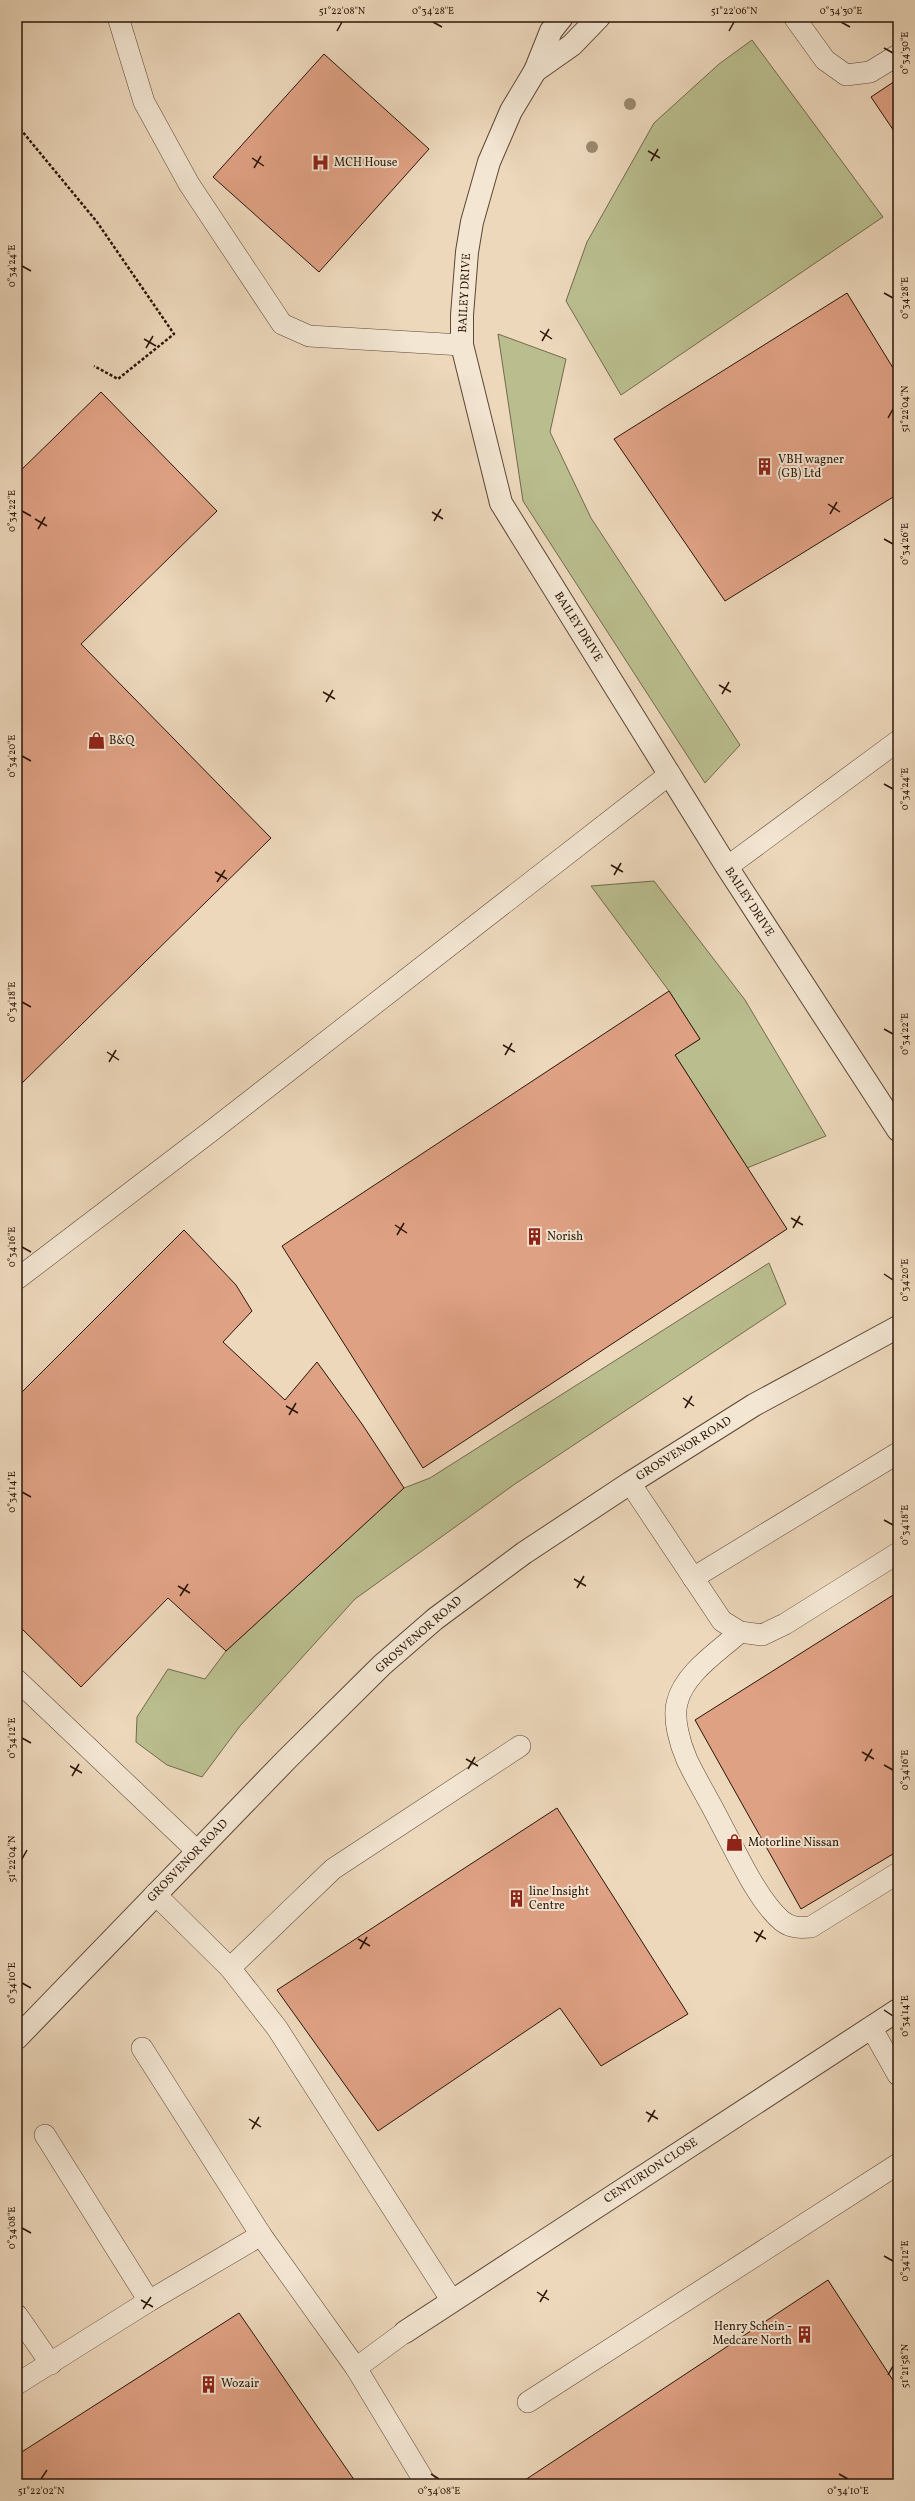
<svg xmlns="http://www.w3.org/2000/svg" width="915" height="2501" font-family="Vollkorn,serif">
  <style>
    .green { fill: #babe8f; stroke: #726a4c }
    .building { fill: #dfa184; stroke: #2b1608 }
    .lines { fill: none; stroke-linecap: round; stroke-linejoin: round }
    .lane-casing { stroke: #5c4635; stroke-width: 22 }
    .street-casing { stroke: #5c4635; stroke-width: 24 }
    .path { stroke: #2b1608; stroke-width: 2.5; stroke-dasharray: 3 2; stroke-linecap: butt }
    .lane { stroke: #f3e6d3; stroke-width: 21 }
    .street { stroke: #f3e6d3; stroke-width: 22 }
    .tree { fill: #9a896f }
    .ticks { fill: none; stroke: #2b1608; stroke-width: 1.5 }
    .labels { text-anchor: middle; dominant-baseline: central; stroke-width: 4; stroke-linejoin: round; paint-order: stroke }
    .poi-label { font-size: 12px; fill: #2b1608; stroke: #f3e6d3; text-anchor: start }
    .street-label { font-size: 12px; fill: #2b1608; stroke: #f3e6d3 }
    .neatline { fill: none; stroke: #2b1608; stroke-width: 1.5 }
    .ticks-label { font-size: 10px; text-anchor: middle; fill: #2b1608 }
  </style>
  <rect width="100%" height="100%" fill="#edd8bc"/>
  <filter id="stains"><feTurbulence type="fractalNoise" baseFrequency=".005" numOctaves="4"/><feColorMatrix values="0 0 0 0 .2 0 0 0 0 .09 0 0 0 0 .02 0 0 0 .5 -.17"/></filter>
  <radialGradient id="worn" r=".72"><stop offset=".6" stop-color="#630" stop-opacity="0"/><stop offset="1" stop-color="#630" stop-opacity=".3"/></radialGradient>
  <g class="green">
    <path d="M752,40L883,217L621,395L566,301L587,242L654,123L719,64Z"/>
    <path d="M498,334L566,359L550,432L591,518L740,745L705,783L523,501Z"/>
    <path d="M654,881L745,1000L826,1136L747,1168L675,1055L700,1039L669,991L591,886Z"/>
    <path d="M769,1263L786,1304L515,1484L355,1599L240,1726L202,1777L167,1765L136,1742L137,1717L168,1669L205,1679L226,1651L404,1488L430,1478Z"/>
  </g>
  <g class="building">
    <path d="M324,54L429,149L319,272L213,177Z"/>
    <path d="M898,79V137L871,97Z"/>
    <path d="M847,293L898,376V494L725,601L614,439Z"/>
    <path d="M101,392L217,511L81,644L271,838L17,1088V474Z"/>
    <path d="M669,991L700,1039L675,1055L787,1229L423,1468L282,1246Z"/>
    <path d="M184,1230L236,1285L252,1311L223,1342L285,1400L317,1362L362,1424L404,1488L226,1651L168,1598L81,1687L17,1624V1397Z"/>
    <path d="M898,1592V1851L801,1909L695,1720Z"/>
    <path d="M557,1808L688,2014L601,2066L560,2008L378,2131L277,1990Z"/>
    <path d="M828,2280L898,2388V2484H528L525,2480Z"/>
    <path d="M239,2313L357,2484H17V2455Z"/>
  </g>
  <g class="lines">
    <defs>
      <g id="lane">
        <path d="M118,17L144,102L189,184L282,324L309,336L462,345"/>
        <path d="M794,17L825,60L846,75L870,72L898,55"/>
        <path d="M727,867L898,741"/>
        <path d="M17,1279L210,1132L670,774"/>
        <path d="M630,1483L722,1621L740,1632L762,1635L785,1624L898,1553"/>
        <path d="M693,1578L898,1453"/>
        <path d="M740,1632C718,1652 684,1673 677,1703C673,1720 680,1744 687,1760C697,1781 710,1802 721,1824C736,1852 758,1901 782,1921C791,1928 800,1928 811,1927L898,1873"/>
        <path d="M17,1680L197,1851"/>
        <path d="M155,1894L230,1968L333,1869L520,1746"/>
        <path d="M230,1968L277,2028L452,2301"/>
        <path d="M871,2027L898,2075"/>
        <path d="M142,2048L261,2235"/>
        <path d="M45,2135L149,2301"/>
        <path d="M17,2315L51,2364"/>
        <path d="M356,2368L405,2332"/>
        <path d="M17,2384L149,2301L261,2235L356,2368L426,2484"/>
        <path d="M528,2402L898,2164"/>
      </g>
      <g id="street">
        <path d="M562,17L551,31L535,71L511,111L489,162L472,222L467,252L462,315V345L501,503L727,867L898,1130"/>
        <path d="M535,71L572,45L599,17"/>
        <path d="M17,2038L287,1759L382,1665L435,1619L524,1553L630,1483L754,1405L898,1327"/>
        <path d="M405,2332L898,2010"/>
      </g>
    </defs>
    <use href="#lane" class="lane-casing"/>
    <use href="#street" class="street-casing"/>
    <path class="path" d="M17,125L97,222L174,334L118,379L94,366"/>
    <use href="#lane" class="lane"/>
    <use href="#street" class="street"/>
  </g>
  <g class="tree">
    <circle cx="630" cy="104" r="6"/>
    <circle cx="592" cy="147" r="6"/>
  </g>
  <path class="ticks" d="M433,22L442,27M841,22L850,27M337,31L342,22M729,31L734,22M884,48L893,53M648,151L660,158M252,158L264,166M651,161L658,149M254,168L261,156M22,266L31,271M884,293L893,298M540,331L552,339M144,339L156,346M542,341L549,329M146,348L153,336M888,418L893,409M828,504L840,512M22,511L31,516M432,512L443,519M830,514L837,502M35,519L47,526M434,521L441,509M38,529L45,517M884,539L893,544M719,685L731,692M323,692L335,699M722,694L729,682M326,702L333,690M22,756L31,761M884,784L893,789M611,865L623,872M215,872L227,879M614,875L621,863M217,882L225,870M22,1002L31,1007M884,1029L893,1034M503,1045L515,1052M107,1052L119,1060M505,1055L512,1043M109,1062L116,1050M791,1218L803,1225M395,1225L407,1233M793,1228L800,1216M397,1235L404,1223M22,1247L31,1252M884,1274L893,1280M683,1398L694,1406M286,1406L298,1413M685,1408L692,1396M289,1415L296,1403M22,1492L31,1497M884,1520L893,1525M574,1579L586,1586M178,1586L190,1593M577,1588L584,1576M180,1596L188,1584M22,1738L31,1743M862,1752L874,1759M466,1759L478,1766M865,1761L872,1749M884,1765L893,1770M70,1766L82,1773M468,1769L475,1757M72,1776L79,1764M22,1859L27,1850M754,1932L766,1939M358,1939L370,1946M756,1942L763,1930M360,1949L367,1937M22,1983L31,1988M884,2010L893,2016M646,2112L658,2119M249,2119L261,2127M648,2122L655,2110M252,2129L259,2117M22,2228L31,2233M884,2256L893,2261M537,2292L549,2300M141,2300L153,2307M540,2302L547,2290M143,2309L151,2297M888,2375L893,2366M431,2474L439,2479M839,2474L848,2479M41,2479L47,2470"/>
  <defs>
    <symbol id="hospital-bare" viewBox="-9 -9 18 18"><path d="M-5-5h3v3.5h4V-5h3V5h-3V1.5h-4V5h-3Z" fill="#8f2418" stroke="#f3e6d3" stroke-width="2.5" paint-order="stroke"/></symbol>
    <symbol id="building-bare" viewBox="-9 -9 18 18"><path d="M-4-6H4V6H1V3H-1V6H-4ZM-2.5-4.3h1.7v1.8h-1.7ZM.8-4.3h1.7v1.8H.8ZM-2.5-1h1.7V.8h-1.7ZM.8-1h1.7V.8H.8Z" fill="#8f2418" stroke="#f3e6d3" stroke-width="2.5" paint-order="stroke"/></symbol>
    <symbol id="shop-bare" viewBox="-9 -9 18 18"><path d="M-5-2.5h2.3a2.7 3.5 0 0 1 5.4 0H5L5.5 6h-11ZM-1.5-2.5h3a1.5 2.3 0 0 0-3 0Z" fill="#8f2418" stroke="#f3e6d3" stroke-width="2.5" paint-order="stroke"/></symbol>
  </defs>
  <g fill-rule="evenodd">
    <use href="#hospital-bare" x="308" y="150" width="25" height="25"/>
    <use href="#building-bare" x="752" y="454" width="25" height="25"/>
    <use href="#shop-bare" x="84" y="728" width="25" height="25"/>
    <use href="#building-bare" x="522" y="1224" width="25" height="25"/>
    <use href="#shop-bare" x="722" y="1830" width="25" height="25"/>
    <use href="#building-bare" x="504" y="1886" width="25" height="25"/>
    <use href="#building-bare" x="792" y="2322" width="25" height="25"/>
    <use href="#building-bare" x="196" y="2372" width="25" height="25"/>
  </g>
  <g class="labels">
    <g class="poi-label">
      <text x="334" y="163">MCH House</text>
      <text x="778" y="460">VBH wagner<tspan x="778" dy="14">(GB) Ltd</tspan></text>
      <text x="109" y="741">B&amp;Q</text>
      <text x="547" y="1237">Norish</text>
      <text x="748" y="1843">Motorline Nissan</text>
      <text x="529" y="1892">line Insight<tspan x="529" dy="14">Centre</tspan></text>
      <text x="792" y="2327" text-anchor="end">Henry Schein -<tspan x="792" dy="14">Medcare North</tspan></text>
      <text x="221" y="2384">Wozair</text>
    </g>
    <g class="street-label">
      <text transform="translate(465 293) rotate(-87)">BAILEY DRIVE</text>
      <text transform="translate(578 627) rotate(58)">BAILEY DRIVE</text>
      <text transform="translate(749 902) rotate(57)">BAILEY DRIVE</text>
      <text transform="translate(684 1449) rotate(-32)">GROSVENOR ROAD</text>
      <text transform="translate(419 1635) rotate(-41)">GROSVENOR ROAD</text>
      <text transform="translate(188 1861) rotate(-46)">GROSVENOR ROAD</text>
      <text transform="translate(651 2171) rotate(-33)">CENTURION CLOSE</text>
    </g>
  </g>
  <rect width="915" height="2501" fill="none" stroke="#edd8bc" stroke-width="44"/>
  <rect x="22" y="22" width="871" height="2457" class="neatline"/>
  <g class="ticks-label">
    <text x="342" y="14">51°22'08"N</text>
    <text x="433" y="14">0°34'28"E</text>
    <text x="734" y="14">51°22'06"N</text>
    <text x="841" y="14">0°34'30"E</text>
    <text transform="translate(904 53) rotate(-90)" y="4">0°34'30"E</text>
    <text transform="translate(11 266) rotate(-90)" y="4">0°34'24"E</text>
    <text transform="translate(904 298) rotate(-90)" y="4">0°34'28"E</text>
    <text transform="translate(904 409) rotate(-90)" y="4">51°22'04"N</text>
    <text transform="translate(11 511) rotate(-90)" y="4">0°34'22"E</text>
    <text transform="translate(904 544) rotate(-90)" y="4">0°34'26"E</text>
    <text transform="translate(11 756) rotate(-90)" y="4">0°34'20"E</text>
    <text transform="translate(904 789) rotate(-90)" y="4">0°34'24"E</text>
    <text transform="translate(11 1002) rotate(-90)" y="4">0°34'18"E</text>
    <text transform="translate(904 1034) rotate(-90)" y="4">0°34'22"E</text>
    <text transform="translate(11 1247) rotate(-90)" y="4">0°34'16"E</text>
    <text transform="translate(904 1280) rotate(-90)" y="4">0°34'20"E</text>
    <text transform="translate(11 1492) rotate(-90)" y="4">0°34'14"E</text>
    <text transform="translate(904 1525) rotate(-90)" y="4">0°34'18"E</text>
    <text transform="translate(11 1738) rotate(-90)" y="4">0°34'12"E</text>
    <text transform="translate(904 1770) rotate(-90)" y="4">0°34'16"E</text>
    <text transform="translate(11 1859) rotate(-90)" y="4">51°22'04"N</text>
    <text transform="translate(11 1983) rotate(-90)" y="4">0°34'10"E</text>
    <text transform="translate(904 2016) rotate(-90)" y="4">0°34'14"E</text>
    <text transform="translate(11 2228) rotate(-90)" y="4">0°34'08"E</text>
    <text transform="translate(904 2261) rotate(-90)" y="4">0°34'12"E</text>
    <text transform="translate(904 2366) rotate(-90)" y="4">51°21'58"N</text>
    <text x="41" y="2494">51°22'02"N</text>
    <text x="439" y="2494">0°34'08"E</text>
    <text x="848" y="2494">0°34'10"E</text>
  </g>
  <rect width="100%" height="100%" filter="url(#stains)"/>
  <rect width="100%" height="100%" fill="url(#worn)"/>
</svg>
